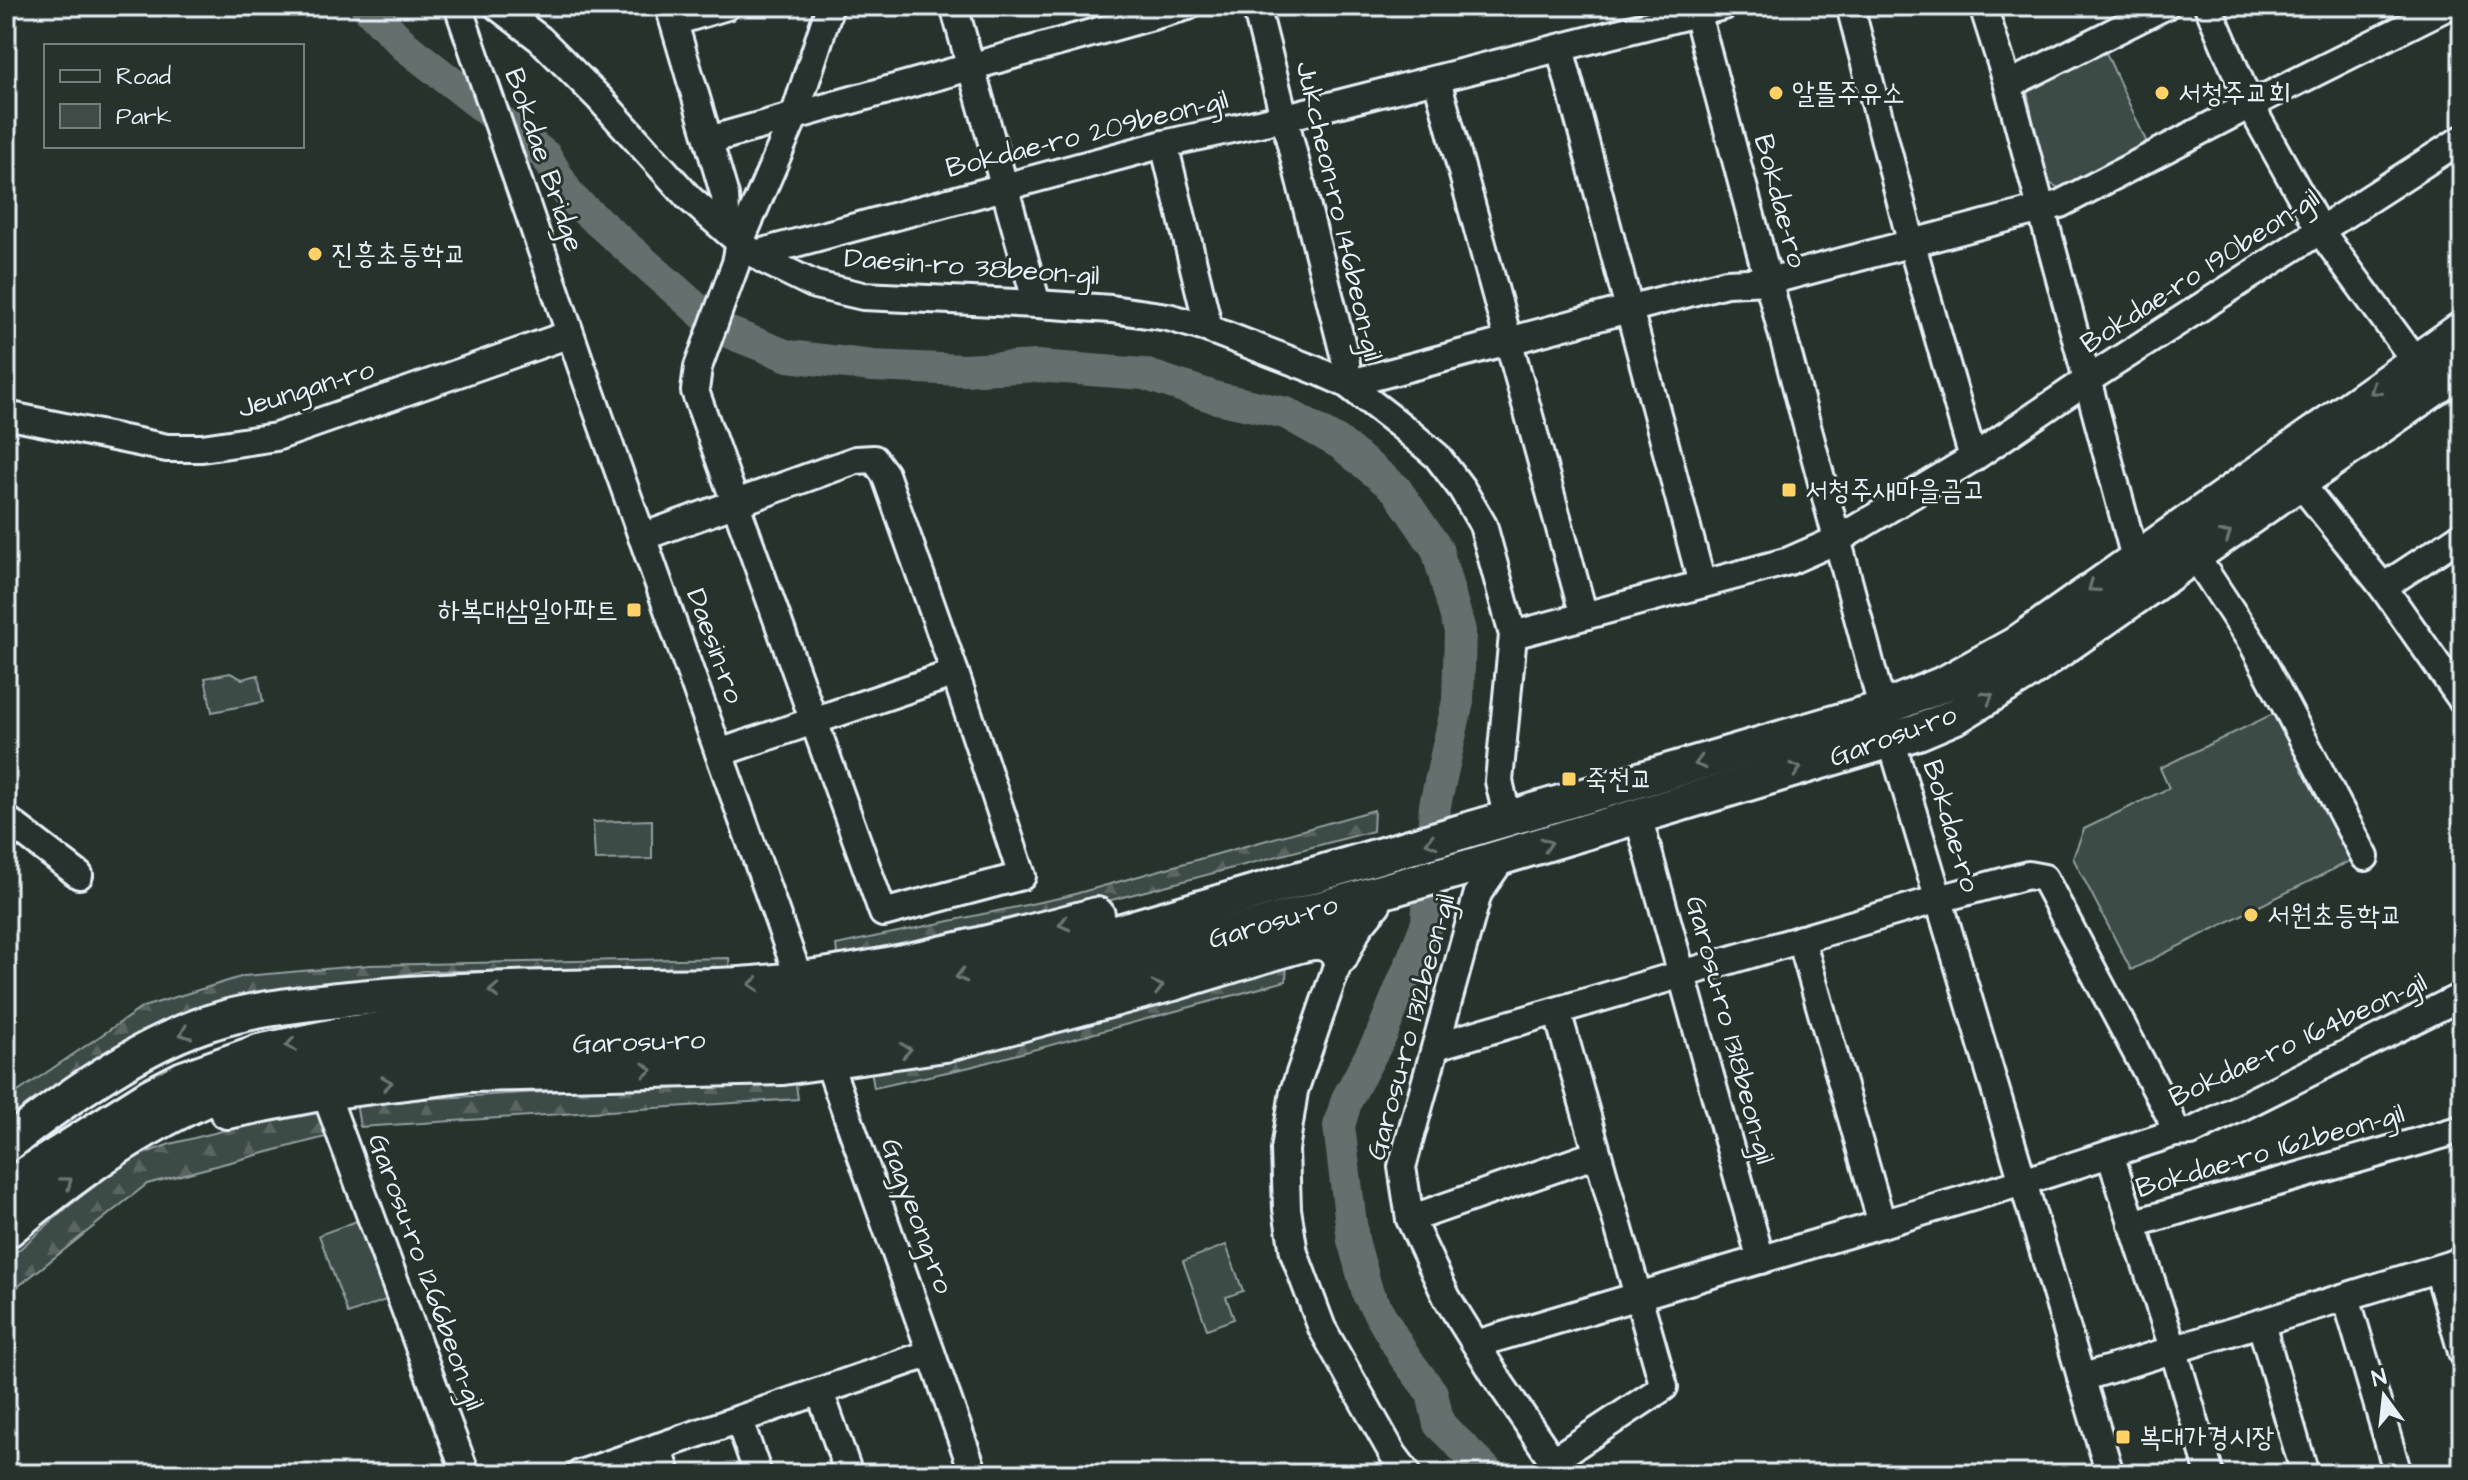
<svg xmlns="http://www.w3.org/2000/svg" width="2468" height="1480" font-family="'Architects Daughter','Poor Story',sans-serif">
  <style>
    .green { fill: #3e4b47; stroke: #939ea0; stroke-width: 2 }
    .forest { fill: url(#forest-firs); stroke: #939ea0; stroke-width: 2 }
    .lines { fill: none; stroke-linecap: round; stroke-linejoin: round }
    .river { stroke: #636f6d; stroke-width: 32 }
    .minor-casing { stroke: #e8f1f8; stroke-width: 32 }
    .major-casing { stroke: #e8f1f8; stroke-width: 40 }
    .minor { stroke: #26332d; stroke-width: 26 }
    .major { stroke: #26332d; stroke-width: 34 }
    .oneway { stroke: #6a7674 }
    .poi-dot { fill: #ffd166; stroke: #26332d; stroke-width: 3 }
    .labels { text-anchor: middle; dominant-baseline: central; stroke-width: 6; stroke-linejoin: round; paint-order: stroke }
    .poi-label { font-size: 28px; fill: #e8f1f8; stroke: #26332d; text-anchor: start }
    .street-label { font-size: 28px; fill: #e8f1f8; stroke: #26332d }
  </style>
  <defs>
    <pattern id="forest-firs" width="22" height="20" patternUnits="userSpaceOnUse" patternTransform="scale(2)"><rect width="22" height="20" fill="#3e4b47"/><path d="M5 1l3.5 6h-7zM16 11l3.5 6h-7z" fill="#5a6562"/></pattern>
  </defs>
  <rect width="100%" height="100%" fill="#26332d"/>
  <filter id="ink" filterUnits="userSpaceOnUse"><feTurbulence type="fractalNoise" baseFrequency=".0125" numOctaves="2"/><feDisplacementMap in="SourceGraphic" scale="16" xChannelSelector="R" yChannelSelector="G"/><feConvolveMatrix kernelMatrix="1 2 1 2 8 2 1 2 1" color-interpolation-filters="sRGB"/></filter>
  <g filter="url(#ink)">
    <g class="green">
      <path d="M2102,44L2147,143L2059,188L2045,181L2025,81Z"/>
      <path d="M230,673L242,679L258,675L263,702L212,712L205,678Z"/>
      <path d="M2277,712L2352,860L2131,970L2073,858L2084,829L2169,788L2160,768Z"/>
      <path d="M652,820V859L595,860L593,822Z"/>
      <path d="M362,1219L391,1298L348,1314L319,1235Z"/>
      <path d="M1226,1245L1243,1291L1226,1297L1234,1319L1207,1329L1183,1261Z"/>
    </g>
    <g class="forest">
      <path d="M1374,810L1373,831L1085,907L847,957L837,953L836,945L1064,897Z"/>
      <path d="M729,958L730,970L424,971L232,1004L6,1129V1100L143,1007L244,976L370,965Z"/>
      <path d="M1287,959L1286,981L970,1067L874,1088L871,1070Z"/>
      <path d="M795,1077L798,1099L360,1127L356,1103Z"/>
      <path d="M322,1106L329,1136L147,1184L15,1289L6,1300V1261L69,1206L130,1159L170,1144Z"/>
    </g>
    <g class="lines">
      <path class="river" d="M366,6L405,46L546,156L570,197L720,329L788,356L873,366L963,370L1037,366L1144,374L1217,398L1286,413L1341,444L1396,489L1437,549L1460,631L1458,701L1435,805L1427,923L1381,1036L1347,1099L1339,1126L1353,1240L1368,1294L1404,1356L1432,1393L1439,1424L1490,1474"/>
      <defs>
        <g id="minor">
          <path d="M458,6L581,365L805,995"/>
          <path d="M497,6L540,39L599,98L689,198L744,246L766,261L815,285L863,296L1037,304L1111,309L1168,317L1209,329L1318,371L1347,384L1400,425L1437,456L1462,489L1483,525L1513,635L1499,781L1508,820"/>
          <path d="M669,6L725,196L727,231"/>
          <path d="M954,6L1037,304"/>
          <path d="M1256,6L1346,362L1347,384"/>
          <path d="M1695,6L1887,726L2110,1474"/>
          <path d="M1850,6L1912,245L1973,458"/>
          <path d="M1983,6L2008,85L2135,558"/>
          <path d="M2208,6L2250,105L2321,232L2416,362"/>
          <path d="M674,22L727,6"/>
          <path d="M1560,48L1702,584"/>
          <path d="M1437,80L1584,616"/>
          <path d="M2008,85L2165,6"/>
          <path d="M709,140L1188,6"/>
          <path d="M1164,144L1209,329"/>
          <path d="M755,254L1164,144L1286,117L1724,6"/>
          <path d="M1347,384L1726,283L1769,281L2060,204L2250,105L2448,6"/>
          <path d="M6,415L167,448H202L276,437L570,334"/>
          <path d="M2300,483L2383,587L2462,700"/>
          <path d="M642,537L856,460L874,459L885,474L955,673L1022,876L883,913L695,391L698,367L736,263L740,242L794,117L830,6"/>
          <path d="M2195,556L2253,644L2365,857"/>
          <path d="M2383,587L2462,535"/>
          <path d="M1513,635L1789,561L1837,540L1973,458L2086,381L2462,139"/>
          <path d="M719,753L955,673"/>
          <path d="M1638,816L1761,1260"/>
          <path d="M6,819L79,875"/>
          <path d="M1503,857L1478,893L1402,1167L1410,1219L1447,1298L1500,1383L1562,1474"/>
          <path d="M1801,939L1882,1224"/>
          <path d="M1340,957L1294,1091L1285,1150L1287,1209L1294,1253L1322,1328L1393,1454L1408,1474"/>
          <path d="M822,1044L974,1474"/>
          <path d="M1436,1046L1939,899L2028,875L2044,878L2170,1116L2175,1133"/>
          <path d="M325,1092L466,1474"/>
          <path d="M2110,1154L2174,1351L2210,1474"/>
          <path d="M1410,1219L1597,1154"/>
          <path d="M2132,1224L2462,1129"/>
          <path d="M2438,1269L2462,1352"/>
          <path d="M2346,1297L2398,1474"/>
          <path d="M2261,1324L2305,1474"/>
          <path d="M1476,1344L2023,1182L2175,1133L2191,1132L2462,996"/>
          <path d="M2081,1378L2462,1261"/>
          <path d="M820,1392L849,1474"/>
          <path d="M739,1420L758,1474"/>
          <path d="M658,1447L667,1474"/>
          <path d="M1552,1461L1664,1387L1557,1011"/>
          <path d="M580,1474L931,1353"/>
        </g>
        <g id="major">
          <path d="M1289,948C1308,942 1328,935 1340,957L1355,925L1374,902"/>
          <path d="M227,1111L325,1092L471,1074L783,1067L945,1044L1173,983L1285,949L1340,916"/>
          <path d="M6,1145C63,1100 142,1043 212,1022C252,1009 296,1005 337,1000C431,990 526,988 621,987C665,986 710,988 754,984C870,974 984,945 1097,915"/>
          <path d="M6,1194L30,1172L150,1096L183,1079L259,1052L346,1034L479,1017L809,1007L892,993L1040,955L1882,709L1946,683L2015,645L2462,329"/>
          <path d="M6,1231C70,1178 136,1128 213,1096C257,1077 306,1071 354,1063C493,1041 635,1042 776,1037L819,1035L897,1025L987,1003L1472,866L1918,732L1958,715L2026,673L2462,369"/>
        </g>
      </defs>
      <use href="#minor" class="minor-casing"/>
      <use href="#major" class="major-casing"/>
      <use href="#minor" class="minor"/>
      <use href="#major" class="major"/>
    </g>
    <defs><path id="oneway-chevron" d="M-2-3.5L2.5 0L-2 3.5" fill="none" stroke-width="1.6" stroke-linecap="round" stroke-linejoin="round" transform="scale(2)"/></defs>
    <g class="oneway">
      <use href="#oneway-chevron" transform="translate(2375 390) rotate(145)"/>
      <use href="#oneway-chevron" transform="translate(2226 535) rotate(-35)"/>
      <use href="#oneway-chevron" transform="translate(2093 587) rotate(144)"/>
      <use href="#oneway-chevron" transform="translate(1988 697) rotate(-32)"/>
      <use href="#oneway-chevron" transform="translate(1700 763) rotate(164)"/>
      <use href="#oneway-chevron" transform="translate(1796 769) rotate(-17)"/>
      <use href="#oneway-chevron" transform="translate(1431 842) rotate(164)"/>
      <use href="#oneway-chevron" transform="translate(1547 844) rotate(-17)"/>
      <use href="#oneway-chevron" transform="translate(1064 924) rotate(165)"/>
      <use href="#oneway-chevron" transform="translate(961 976) rotate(166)"/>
      <use href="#oneway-chevron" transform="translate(754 984) rotate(176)"/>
      <use href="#oneway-chevron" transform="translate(1158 987) rotate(-15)"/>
      <use href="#oneway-chevron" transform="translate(494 991) rotate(178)"/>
      <use href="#oneway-chevron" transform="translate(185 1033) rotate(158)"/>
      <use href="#oneway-chevron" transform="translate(291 1045) rotate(169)"/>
      <use href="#oneway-chevron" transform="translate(906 1050) rotate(-9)"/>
      <use href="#oneway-chevron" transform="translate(647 1070) rotate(-1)"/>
      <use href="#oneway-chevron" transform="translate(387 1083) rotate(-8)"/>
      <use href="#oneway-chevron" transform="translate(67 1182) rotate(-37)"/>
    </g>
  </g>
  <g class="poi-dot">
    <circle cx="1776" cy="93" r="8"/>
    <circle cx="2162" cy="93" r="8"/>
    <circle cx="315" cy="254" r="8"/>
    <rect x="1781" y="482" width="16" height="16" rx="4"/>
    <rect x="626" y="602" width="16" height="16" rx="4"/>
    <rect x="1561" y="771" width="16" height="16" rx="4"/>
    <circle cx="2251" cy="915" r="8"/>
    <rect x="2115" y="1429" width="16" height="16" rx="4"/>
  </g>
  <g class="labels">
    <g class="poi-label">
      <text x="1792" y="93">알뜰주유소</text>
      <text x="2178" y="93">서청주교회</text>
      <text x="331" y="254">진흥초등학교</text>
      <text x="1805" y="490">서청주새마을금고</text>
      <text x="618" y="610" text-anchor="end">하복대삼일아파트</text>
      <text x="1585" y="779">죽천교</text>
      <text x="2267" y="915">서원초등학교</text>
      <text x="2139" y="1437">복대가경시장</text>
    </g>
    <g class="street-label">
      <text transform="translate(1087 134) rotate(-14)">Bokdae-ro 209beon-gil</text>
      <text transform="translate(544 160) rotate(71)">Bokdae Bridge</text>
      <text transform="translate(1780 201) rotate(75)">Bokdae-ro</text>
      <text transform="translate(1339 211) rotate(77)">Jukcheon-ro 146beon-gil</text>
      <text transform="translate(972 267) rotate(4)">Daesin-ro 38beon-gil</text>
      <text transform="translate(2200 271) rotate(-33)">Bokdae-ro 190beon-gil</text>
      <text transform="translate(306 389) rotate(-17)">Jeungan-ro</text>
      <text transform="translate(715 646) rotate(70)">Daesin-ro</text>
      <text transform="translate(1893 736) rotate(-20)">Garosu-ro</text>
      <text transform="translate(1951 826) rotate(73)">Bokdae-ro</text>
      <text transform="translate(1273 922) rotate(-16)">Garosu-ro</text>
      <text transform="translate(1411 1027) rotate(-75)">Garosu-ro 1312beon-gil</text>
      <text transform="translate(1730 1030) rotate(75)">Garosu-ro 1318beon-gil</text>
      <text transform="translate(2298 1040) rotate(-25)">Bokdae-ro 164beon-gil</text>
      <text transform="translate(639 1042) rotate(-2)">Garosu-ro</text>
      <text transform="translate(2270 1151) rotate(-16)">Bokdae-ro 162beon-gil</text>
      <text transform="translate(917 1216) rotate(70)">Gagyeong-ro</text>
      <text transform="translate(426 1272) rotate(70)">Garosu-ro 1266beon-gil</text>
    </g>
  </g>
  <rect width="2468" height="1480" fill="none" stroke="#26332d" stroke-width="32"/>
  <rect x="16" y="16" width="2436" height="1448" fill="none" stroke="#e8f1f8" stroke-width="3" filter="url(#ink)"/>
  <rect x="44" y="44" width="260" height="104" fill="#26332d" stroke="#747f7e" stroke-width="2"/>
  <rect x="60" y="70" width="40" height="12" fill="#26332d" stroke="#747f7e" stroke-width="2"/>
  <text x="116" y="84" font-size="24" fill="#e8f1f8">Road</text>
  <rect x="60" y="104" width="40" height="24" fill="#3e4b47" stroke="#747f7e" stroke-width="2"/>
  <text x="116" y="124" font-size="24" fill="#e8f1f8">Park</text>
  <g transform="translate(2384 1396) rotate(345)" stroke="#26332d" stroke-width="6" paint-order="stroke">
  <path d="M0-6L14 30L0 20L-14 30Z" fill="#e8f1f8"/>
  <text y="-12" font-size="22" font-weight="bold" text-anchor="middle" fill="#e8f1f8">N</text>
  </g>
</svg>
